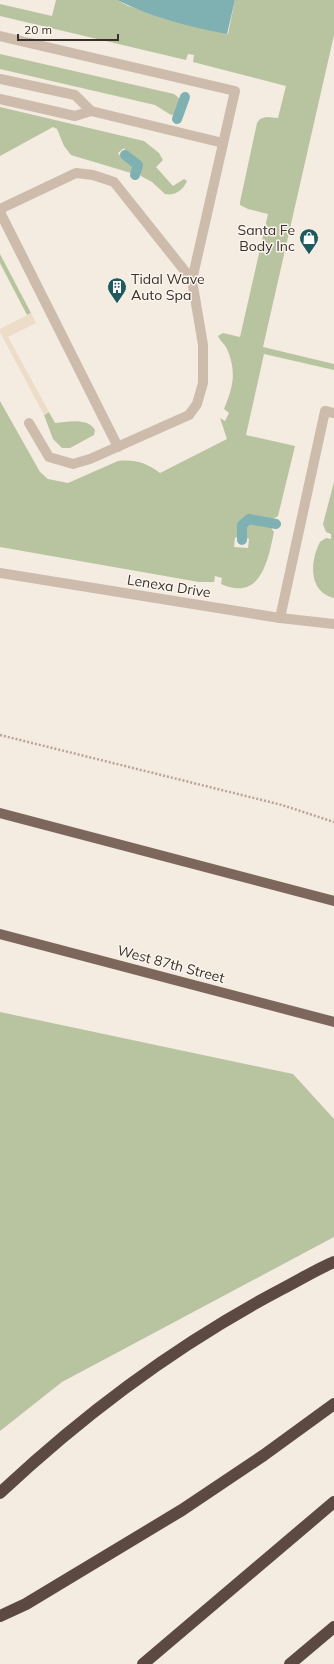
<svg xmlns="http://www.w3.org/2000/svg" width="334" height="1664" font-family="Mulish,sans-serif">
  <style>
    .green { fill: #b8c4a0 }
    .plaza { fill: #ecdcc8 }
    .water { fill: #7fb0b2 }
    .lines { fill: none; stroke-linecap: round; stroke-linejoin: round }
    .stream { stroke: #7fb0b2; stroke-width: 10 }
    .path { stroke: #b9a596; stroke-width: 2.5; stroke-dasharray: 2 2; stroke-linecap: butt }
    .service { stroke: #cdbbac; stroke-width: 10 }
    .minor { stroke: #cdbbac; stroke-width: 10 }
    .primary { stroke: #7d675c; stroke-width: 10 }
    .motorway { stroke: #5c4a42; stroke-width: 12 }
    .labels { text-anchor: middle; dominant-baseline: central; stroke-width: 3; stroke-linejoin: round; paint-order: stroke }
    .poi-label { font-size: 14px; fill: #3b302b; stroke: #fbf5ee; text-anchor: end }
    .street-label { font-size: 14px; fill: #3b302b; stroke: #fbf5ee }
  </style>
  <rect width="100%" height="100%" fill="#f4ebe1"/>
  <g class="green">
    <path d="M56,0H117L128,6L228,34L235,0H334V35L263,347L334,364V370L264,354L246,435L295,446L278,516L273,519C251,518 244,508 237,537L235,538L234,547L248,548L249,539L246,538L245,528L251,522L269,525L274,532C268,560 261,602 221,584L222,578L215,576L214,582H199L0,547V401L40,472L48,479L68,483L118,461C135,459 147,463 160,473L227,439L220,418L225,421L229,413L224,409C233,387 237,372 227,349C225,344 220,341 218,336L223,333L240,337L268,214L248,209L240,205V202L257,123L260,119L266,117L278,118L286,86L193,62L194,55L188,54L186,60L0,16V4L52,16Z"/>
    <path d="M0,54L174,94L179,98V106L175,114L171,115L155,105L0,69Z"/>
    <path d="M0,107L144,141L159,153L163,160L156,167L173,186L184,179L187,181C183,190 175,196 165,194L152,182L141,176L139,172L140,166L128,156L124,148L118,153L123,160L126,157L135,165L133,172L131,173L71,155L64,146L57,129L53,127L0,156Z"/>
    <path d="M0,254L31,313L27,315L0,263Z"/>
    <path d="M49,412L55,423C67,422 88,417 95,430L94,435L70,448H62L53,439L44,415Z"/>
    <path d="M334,482V598C308,592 310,561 320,542L326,538L331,539V534L326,532L323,524Z"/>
    <path d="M0,1012L293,1074L334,1119V1237L62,1382L0,1431Z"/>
  </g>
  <path class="plaza" d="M31,313L36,323L8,337L49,412L44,415L0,332V329Z"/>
  <path class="water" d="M117,0H235L227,34C190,27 151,17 117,0Z"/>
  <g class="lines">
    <g class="stream">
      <path d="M177,119L185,97"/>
      <path d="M125,155L138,165L135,175"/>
      <path d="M242,540V525L249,519L276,524"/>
    </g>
    <path class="path" d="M0,735L282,805L334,822"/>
    <g class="service">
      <path d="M0,36L235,91L192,280L203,345V383L197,404L189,415L90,459L73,464L49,457L29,423"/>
      <path d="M0,79L75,95L91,111"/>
      <path d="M0,99L75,116L91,111L223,143"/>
      <path d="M0,209L76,173L93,175L114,182L192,280"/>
      <path d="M0,212L118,447"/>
      <path d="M280,618L325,411L334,413"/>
    </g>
    <path class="minor" d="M0,573L280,618L334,624"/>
    <g class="primary">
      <path d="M0,813L334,901"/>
      <path d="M0,934L334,1022"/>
    </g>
    <g class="motorway">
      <path d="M0,1493C84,1414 178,1344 280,1290C298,1281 315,1270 334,1262"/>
      <path d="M0,1616L26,1604L182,1510L264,1455L334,1404"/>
      <path d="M143,1664L334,1502"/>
      <path d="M290,1664L334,1627"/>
    </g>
  </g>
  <defs>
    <symbol id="shop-pin" viewBox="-11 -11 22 30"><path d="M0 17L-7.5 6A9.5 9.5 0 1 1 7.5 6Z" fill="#1f5a5e" stroke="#fbf5ee"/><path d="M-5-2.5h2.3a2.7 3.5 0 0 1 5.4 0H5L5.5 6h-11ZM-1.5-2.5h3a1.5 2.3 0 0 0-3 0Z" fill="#fff"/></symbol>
    <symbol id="building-pin" viewBox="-11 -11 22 30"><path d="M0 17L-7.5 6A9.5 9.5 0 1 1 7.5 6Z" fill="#1f5a5e" stroke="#fbf5ee"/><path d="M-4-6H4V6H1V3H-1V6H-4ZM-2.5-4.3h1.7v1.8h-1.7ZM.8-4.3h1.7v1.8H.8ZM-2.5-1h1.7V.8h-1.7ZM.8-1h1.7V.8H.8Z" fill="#fff"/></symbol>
  </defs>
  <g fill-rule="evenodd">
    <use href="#shop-pin" x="298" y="227" width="22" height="30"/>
    <use href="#building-pin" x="106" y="276" width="22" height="30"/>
  </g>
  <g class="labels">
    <g class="poi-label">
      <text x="295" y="230">Santa Fe<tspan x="295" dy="16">Body Inc</tspan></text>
      <text x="131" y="279" text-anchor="start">Tidal Wave<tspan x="131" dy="16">Auto Spa</tspan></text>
    </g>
    <g class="street-label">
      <text transform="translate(169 586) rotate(9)">Lenexa Drive</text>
      <text transform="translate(171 964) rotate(15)">West 87th Street</text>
    </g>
  </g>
  <path d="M18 34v6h100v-6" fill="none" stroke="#3b302b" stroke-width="2"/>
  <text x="24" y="34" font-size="12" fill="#3b302b" stroke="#fbf5ee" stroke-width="3" paint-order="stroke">20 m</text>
</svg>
